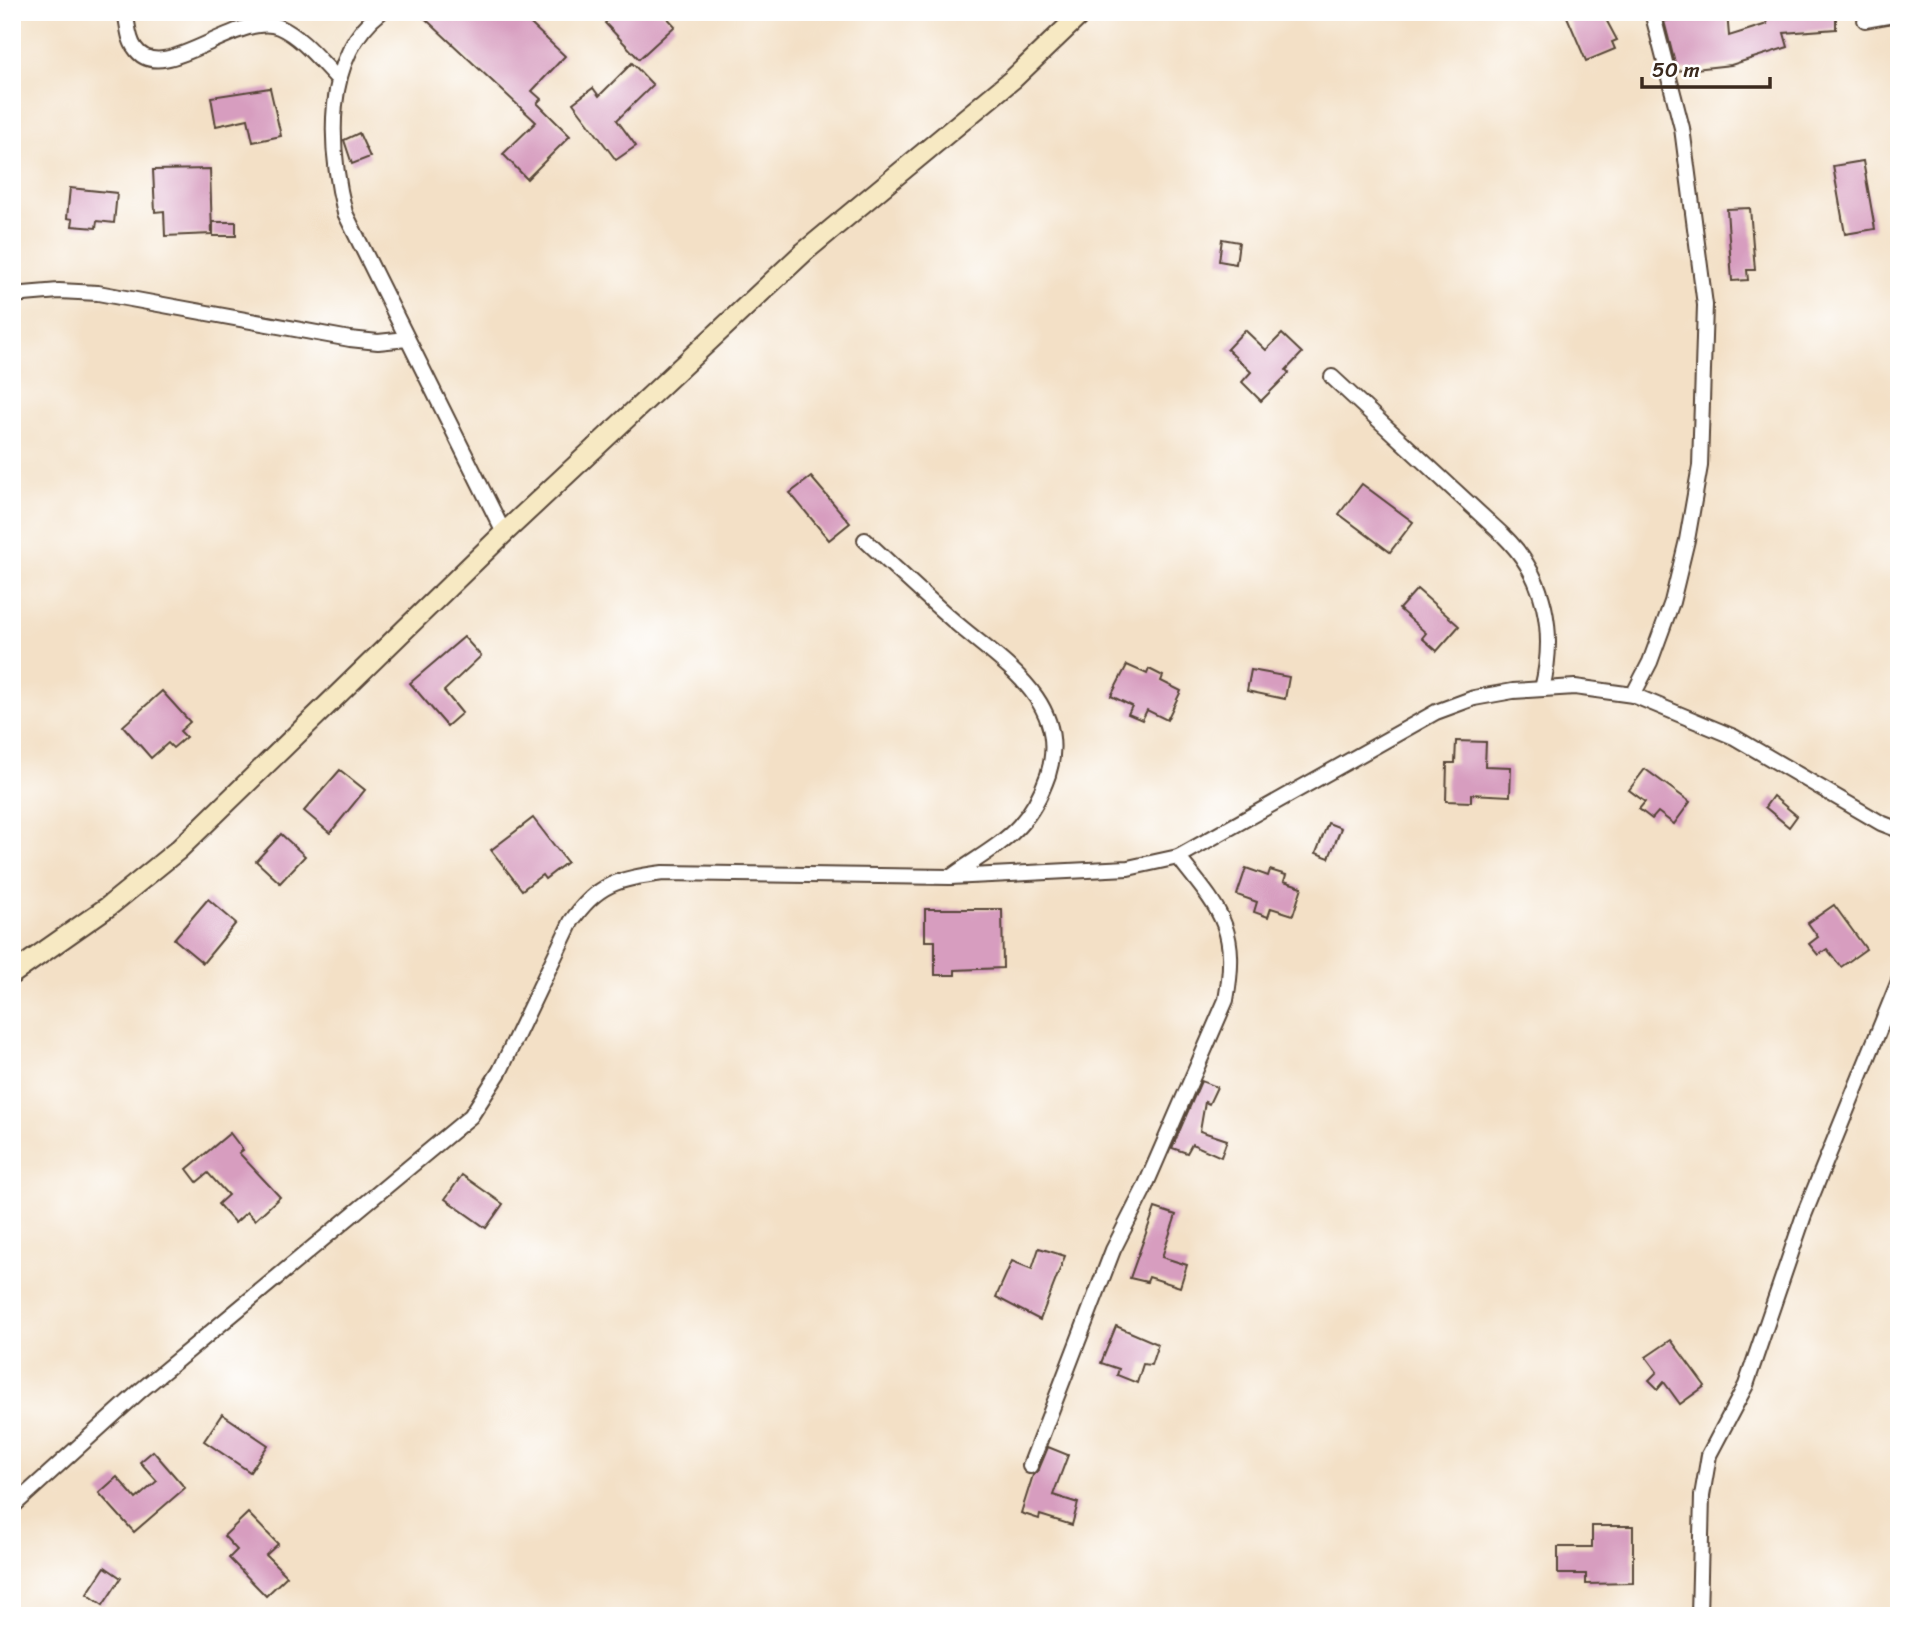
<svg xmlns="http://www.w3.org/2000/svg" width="1911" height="1628" font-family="Sriracha,sans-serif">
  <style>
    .building { fill: #d79dbf }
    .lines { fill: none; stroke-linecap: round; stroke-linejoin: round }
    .street-casing { stroke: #574537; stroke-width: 18 }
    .secondary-casing { stroke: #574537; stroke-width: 23 }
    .street { stroke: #fff; stroke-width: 14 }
    .secondary { stroke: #f7e9c3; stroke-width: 19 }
  </style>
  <rect width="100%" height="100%" fill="#fff"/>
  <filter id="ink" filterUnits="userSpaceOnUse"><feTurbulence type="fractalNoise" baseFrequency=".0143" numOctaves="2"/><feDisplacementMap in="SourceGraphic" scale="14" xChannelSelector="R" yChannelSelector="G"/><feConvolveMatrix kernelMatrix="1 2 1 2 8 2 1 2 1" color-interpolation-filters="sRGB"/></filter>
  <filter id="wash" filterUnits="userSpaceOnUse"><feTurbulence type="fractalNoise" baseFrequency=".00686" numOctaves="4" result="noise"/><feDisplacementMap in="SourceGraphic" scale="28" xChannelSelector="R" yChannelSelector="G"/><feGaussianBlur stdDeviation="1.57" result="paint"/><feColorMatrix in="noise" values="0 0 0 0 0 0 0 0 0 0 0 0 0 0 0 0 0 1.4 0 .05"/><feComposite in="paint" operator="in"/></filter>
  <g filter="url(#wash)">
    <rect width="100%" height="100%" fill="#f3e0c6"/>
    <g id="blocks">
      <g class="building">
        <path d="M418,12H518L565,56L532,91L541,99L537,103L570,136L527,179L503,154L536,122Z"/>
        <path d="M616,12H662L675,26L639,59L605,23Z"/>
        <path d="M1565,12H1602L1617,40L1612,42L1615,49L1586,61Z"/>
        <path d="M1670,12H1727L1729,36L1767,24L1763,12H1836V29L1784,33L1788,47L1731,65L1677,71L1664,21L1671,20Z"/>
        <path d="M632,63L653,85L617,120L636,146L616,160L573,103L593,88L599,96Z"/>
        <path d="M270,88L281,136L253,142L248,119L216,126L211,97Z"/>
        <path d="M359,133L370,157L352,164L344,140Z"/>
        <path d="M1863,161L1875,229L1845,234L1833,166Z"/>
        <path d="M210,169L212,234L165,236L164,211L155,212L153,170Z"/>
        <path d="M70,188L117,193L114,223L97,221L96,228L72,226L73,219L67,218Z"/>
        <path d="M1750,208L1755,270H1747L1748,280L1732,281L1727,209Z"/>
        <rect x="213" y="222" width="23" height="14"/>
        <path d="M1222,239L1239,242L1236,264L1219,261Z"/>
        <path d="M1245,330L1266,350L1282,334L1302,353L1286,370L1289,373L1261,401L1242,382L1251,372L1227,349Z"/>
        <path d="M811,477L850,523L829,540L790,493Z"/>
        <path d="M1362,484L1413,522L1390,552L1339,514Z"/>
        <path d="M1417,589L1459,626L1437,651L1422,638L1426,633L1399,609Z"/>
        <path d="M464,637L481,656L444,691L462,713L447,726L410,683Z"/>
        <path d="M1127,665L1147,674L1149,669L1163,676L1161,681L1181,691L1167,720L1147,710L1142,720L1128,714L1132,706L1111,696Z"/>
        <path d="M1251,670L1289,677L1285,699L1247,691Z"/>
        <path d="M162,691L190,722L180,731L186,737L173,748L168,743L151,758L123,726Z"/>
        <path d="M1456,741L1486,742L1485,766L1511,767L1510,796L1471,794V802L1446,801L1447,763H1455Z"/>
        <path d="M1645,769L1690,802L1674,824L1658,812L1652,819L1639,809L1645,802L1629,790Z"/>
        <path d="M340,770L365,790L330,833L304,811Z"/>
        <path d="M1773,796L1797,816L1789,827L1765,807Z"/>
        <path d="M533,818L567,862L545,879L542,875L522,890L491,850Z"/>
        <path d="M1328,823L1341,828L1329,858L1316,853Z"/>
        <path d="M281,834L305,856L280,883L256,861Z"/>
        <path d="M1246,868L1268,876L1270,870L1286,875L1284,881L1302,887L1293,915L1271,908L1268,917L1254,912L1257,902L1237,895Z"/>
        <path d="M208,899L236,923L203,963L174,939Z"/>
        <path d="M1834,905L1866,949L1841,967L1827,949L1818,955L1809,944L1818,937L1808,923Z"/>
        <path d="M925,909H1002L1003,968L955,970V975H935V941H925Z"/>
        <path d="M1201,1081L1217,1087L1209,1104L1205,1102L1200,1131L1227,1140L1221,1157L1192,1144L1187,1153L1172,1148Z"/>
        <path d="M230,1133L243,1150L239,1153L280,1197L255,1220L247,1212L235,1223L218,1204L228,1195L208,1173L197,1182L187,1169Z"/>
        <path d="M462,1175L503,1204L486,1228L445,1199Z"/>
        <path d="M1155,1208L1176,1215L1162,1257L1187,1265L1180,1287L1149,1277L1147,1282L1130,1278Z"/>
        <path d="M1039,1248L1065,1256L1040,1320L996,1297L1012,1261L1032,1269Z"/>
        <path d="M1116,1326L1158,1344L1151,1365L1143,1364L1137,1383L1117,1375L1119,1369L1101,1363Z"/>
        <path d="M1671,1340L1705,1386L1680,1404L1664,1382L1658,1389L1649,1380L1657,1372L1646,1357Z"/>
        <path d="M222,1414L268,1445L250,1472L204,1441Z"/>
        <path d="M1048,1447L1068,1455L1053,1495L1078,1503L1072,1525L1040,1515L1039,1519L1021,1513L1033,1475L1039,1469Z"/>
        <path d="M153,1451L185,1488L134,1532L99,1493L117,1477L136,1499L157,1481L140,1462Z"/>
        <path d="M248,1513L278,1544L266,1555L287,1576L266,1596L229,1558L237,1550L224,1536Z"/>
        <path d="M1592,1526H1633V1583L1586,1584V1574H1558V1547H1592Z"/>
        <path d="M105,1567L121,1578L103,1605L87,1594Z"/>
      </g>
    </g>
  </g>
  <g filter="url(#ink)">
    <use href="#blocks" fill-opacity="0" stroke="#574537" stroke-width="2"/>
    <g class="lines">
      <defs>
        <g id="street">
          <path d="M125,12C128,24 128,39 135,48C161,88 238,10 279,27C302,37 321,62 339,80"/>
          <path d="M381,12C322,58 329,149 345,213L504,533"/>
          <path d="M1865,20L1899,14"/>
          <path d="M12,295L59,291L98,293L350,339L378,342L407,339"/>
          <path d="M1332,377L1504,536C1546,577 1556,633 1542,689"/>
          <path d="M865,540C895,568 925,596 956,623C1003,663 1071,703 1048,775C1041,795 1033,811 1019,826C1001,846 972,861 951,877"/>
          <path d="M1633,695L1650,662L1672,602L1687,540L1700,466L1705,305L1682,128L1652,12"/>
          <path d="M1030,1466L1113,1250L1144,1189L1226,1000C1239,928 1221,911 1178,857"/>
          <path d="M12,1507L140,1391L471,1116L500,1071L571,922C597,883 619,879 663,873L950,877L1128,868L1178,857L1436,712L1474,698L1513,691L1575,687L1633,695L1734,737L1881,823L1899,830"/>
          <path d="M1699,1616L1702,1496L1709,1455L1746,1385L1804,1215L1899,981"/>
        </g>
        <path id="secondary" d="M12,974L109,906L178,850L504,533L804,252L1013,79L1083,12"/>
      </defs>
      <use href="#street" class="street-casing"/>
      <use href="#secondary" class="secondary-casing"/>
      <use href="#street" class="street"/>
      <use href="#secondary" class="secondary"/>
    </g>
  </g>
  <rect width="1911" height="1628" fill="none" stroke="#fff" stroke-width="42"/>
  <path d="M1642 77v10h128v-10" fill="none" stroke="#3b2a1e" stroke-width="3.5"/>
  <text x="1652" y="77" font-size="21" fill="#3b2a1e" stroke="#ffffff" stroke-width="5" paint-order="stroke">50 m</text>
</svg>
